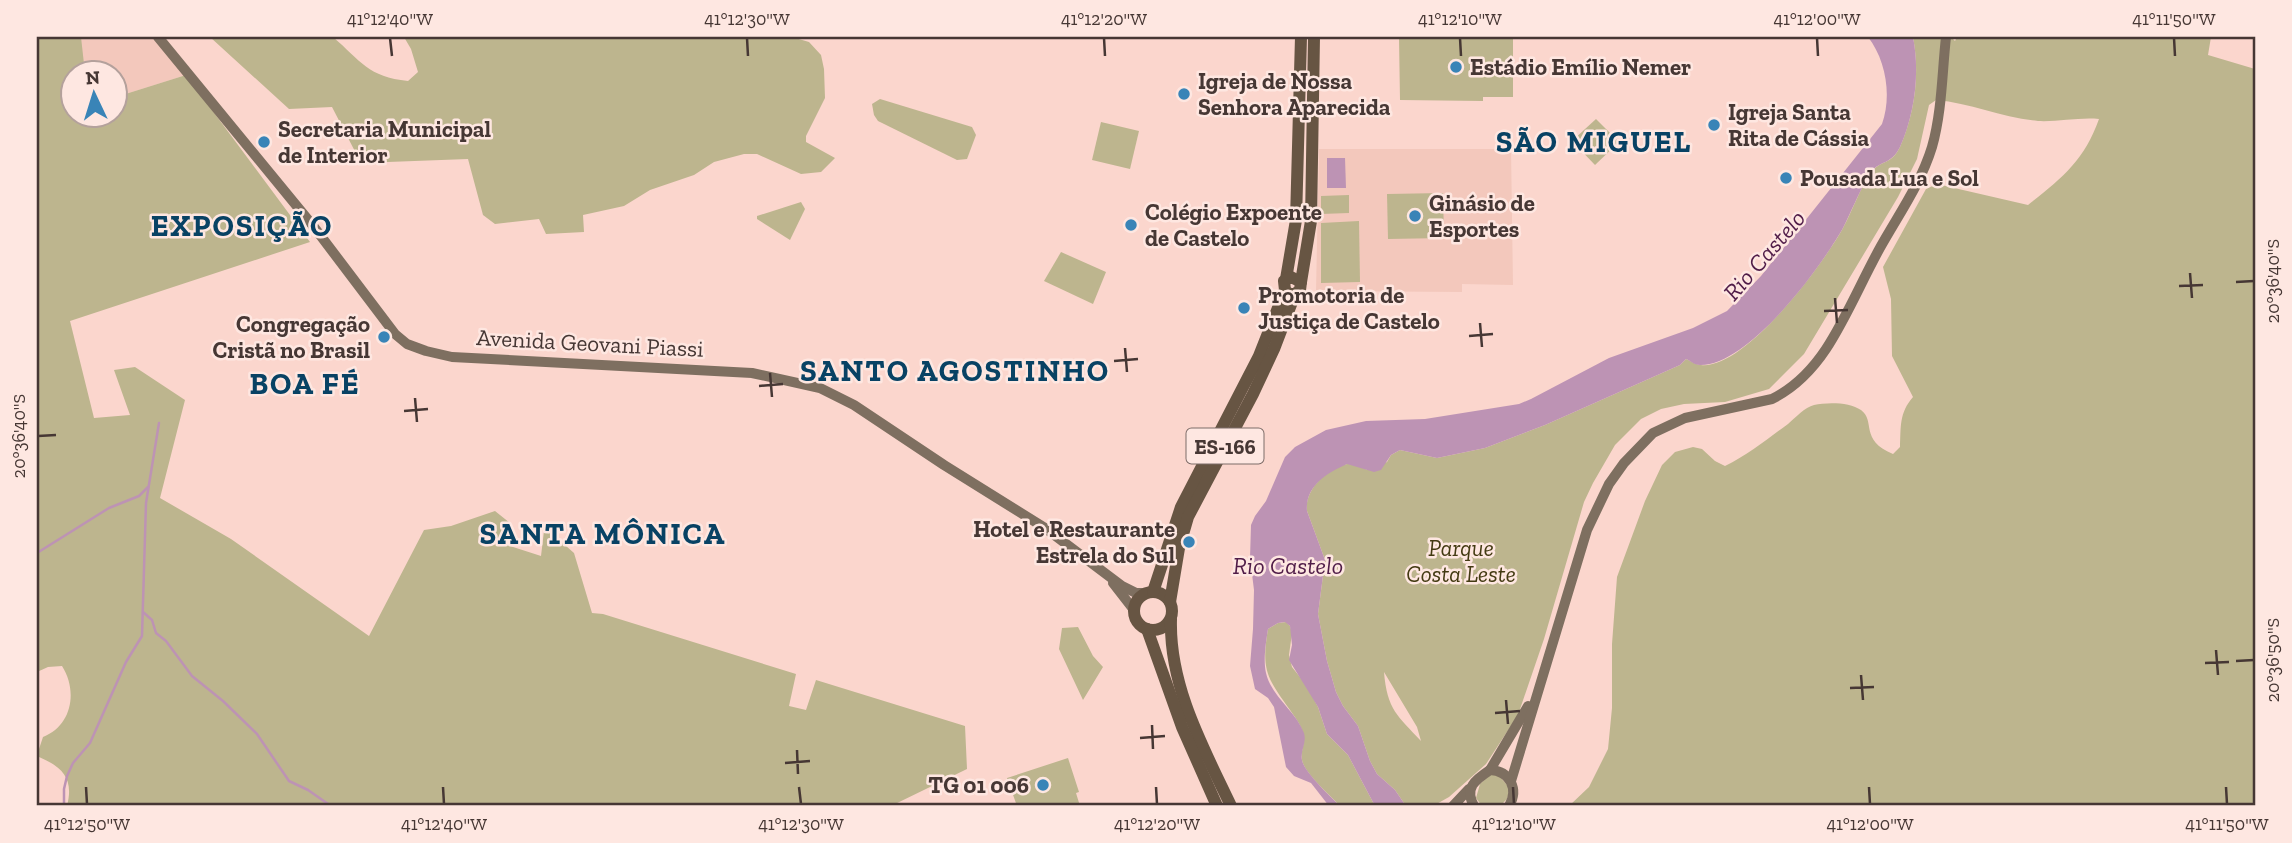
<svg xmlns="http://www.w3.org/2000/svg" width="2292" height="843" font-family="'Zilla Slab',serif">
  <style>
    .built { fill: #f3c8bc }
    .green { fill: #bdb58e; fill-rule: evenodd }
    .water { fill: #bd93b4 }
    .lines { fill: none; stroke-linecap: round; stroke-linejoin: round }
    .stream { stroke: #bd93b4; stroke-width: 2.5 }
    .secondary { stroke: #7e6f60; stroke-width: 10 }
    .primary { stroke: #675543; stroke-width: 12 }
    .ticks { fill: none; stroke: #463734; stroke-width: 2.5 }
    .poi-dot { fill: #3984b7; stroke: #fee7e1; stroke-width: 2.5 }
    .labels { text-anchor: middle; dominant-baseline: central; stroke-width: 5; stroke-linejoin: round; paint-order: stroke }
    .shield { fill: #fee7e1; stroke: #7d6c68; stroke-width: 2 }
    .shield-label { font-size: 21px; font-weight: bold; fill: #463734 }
    .poi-label { font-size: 23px; font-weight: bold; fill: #463734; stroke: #fee7e1; text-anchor: start }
    .street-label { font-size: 23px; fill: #463734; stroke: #fee7e1 }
    .park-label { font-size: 23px; font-style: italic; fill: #433a12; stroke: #fee7e1 }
    .water-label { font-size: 24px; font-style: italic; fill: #501c48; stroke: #fee7e1 }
    .district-label { font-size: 30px; font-weight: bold; letter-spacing: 2px; fill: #084264; stroke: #fee7e1 }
    .neatline { fill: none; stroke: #463734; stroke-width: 2.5 }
    .ticks-label { font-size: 18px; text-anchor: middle; fill: #463734 }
  </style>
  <rect width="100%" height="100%" fill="#fbd6cd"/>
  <g class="built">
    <path d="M80,37H155L186,75L116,97V74L83,73Z"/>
    <path d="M1319,149H1511L1513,285L1462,284V292L1316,291Z"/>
  </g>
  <g class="green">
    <path d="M37,37H81L85,73L74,74V116H116V97L186,75L310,242L70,321L94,418L130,415L114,370L135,367L185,400L160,498L231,539L369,636L424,530L451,526L495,511L510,523V546L541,556L544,531L550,532L574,553L592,613L603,614L796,674L789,706L806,710L816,680L965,726L967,769L891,806H67C74,779 63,767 39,757V749L43,737C72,726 78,691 62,666L48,667L37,672Z"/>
    <path d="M210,37H333C361,61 368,77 408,81L418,72L411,49L404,37H792L809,42L821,55L824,69L825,98L806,136V142L835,158L821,172L801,174L757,154H744L714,162L694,175L650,190L624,206L583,215L584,232L546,234L539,219L495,224L483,215L468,159L361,163L332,107L289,109Z"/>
    <path d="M1399,37H1513V97H1483V101L1400,100Z"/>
    <path d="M1913,37H1951L1955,41L1957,37H2211L2208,55L2255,69V806H1569L1589,787L1608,749L1612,708V644L1617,577L1645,501L1662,465L1675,452L1693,447L1702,449L1715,461L1725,466C1748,455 1767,439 1788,424C1795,418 1805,407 1814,405C1827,402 1850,402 1861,410C1876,421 1859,440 1893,454L1900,447C1901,427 1899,413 1913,397L1892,356L1891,299L1883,267L1926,189L1937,184L2028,205C2062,178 2084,161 2099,119C2080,117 2058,122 2038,121C2003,118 1971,103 1936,100L1929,105L1917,159L1898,197L1804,354L1769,389L1725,402L1684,404L1661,409L1641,419L1615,445L1593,483L1584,502L1544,639L1518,715L1486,764L1449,797L1433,806H1406L1395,790L1377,774L1370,761L1358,726L1343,706L1336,692L1327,661L1318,614L1325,560L1307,511C1304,490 1327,468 1347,464C1354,462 1362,468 1368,470L1387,462L1391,455L1400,450L1437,458L1485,448L1545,425L1680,365L1686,359C1691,361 1696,365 1701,365C1745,370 1824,263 1843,228C1852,212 1862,183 1873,170C1882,160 1891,165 1900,147C1915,113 1920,73 1913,37ZM1384,672L1417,727L1421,741C1398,716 1387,710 1384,672Z"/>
    <path d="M880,99L972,127L976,135L967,159L957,160L878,121L874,115L872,104Z"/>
    <path d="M1596,119L1619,142L1595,165L1572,141Z"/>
    <path d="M1101,122L1139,131L1130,169L1092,160Z"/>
    <path d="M1443,193L1444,238L1388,239L1387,194Z"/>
    <path d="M1349,195V213L1321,214V196Z"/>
    <path d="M801,202L805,209L790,240L757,219V216Z"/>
    <path d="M1359,221L1360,282L1321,283V223Z"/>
    <path d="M1061,252L1106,272L1093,304L1044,281Z"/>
    <path d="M1286,622L1290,626L1292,633L1289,655L1292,667L1307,686L1318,707L1327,734L1348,755L1375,806H1340C1331,796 1304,773 1302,760C1300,751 1306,743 1303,733C1301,725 1295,717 1290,710C1267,678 1261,670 1268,629L1278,623Z"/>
    <path d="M1078,627L1093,656L1103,667L1083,700L1059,649L1062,628Z"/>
    <path d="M1068,758L1079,792L1076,793L1080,806H1017L1007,778Z"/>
    <path d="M1490,775H1498L1510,788L1507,799L1500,806H1482L1476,798L1480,784Z"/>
  </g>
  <g class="water">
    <path d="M1868,37H1913C1920,72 1915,113 1900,147C1891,165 1881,160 1872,171C1863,182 1851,213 1843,228C1821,267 1749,366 1700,365C1694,365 1691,361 1686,359L1680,365L1545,425L1485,448L1437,458L1400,450L1391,455L1381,470L1374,472L1347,464C1327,473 1305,486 1307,511L1325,560L1318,614L1327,661L1336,692L1343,706L1358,726L1370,761L1377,774L1395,790L1406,806H1375L1348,755L1327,734L1318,707L1289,660L1292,645L1290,626L1285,622L1278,623L1268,629C1266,642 1263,660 1266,673C1271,696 1296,711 1304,733C1307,743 1300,751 1302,760C1304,772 1331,797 1340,806H1329L1311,783L1294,776L1286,767L1274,707L1268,698L1255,689L1250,666L1253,629L1254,590L1250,558L1251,525L1255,516L1266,501L1285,457L1295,447L1326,430L1366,421L1425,419L1519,404L1531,399L1609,358L1693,328L1727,311L1761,276L1882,124C1892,96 1886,60 1868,37Z"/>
    <path d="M1327,158H1345L1346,188H1327Z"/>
  </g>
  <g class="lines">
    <g class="stream">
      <path d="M37,553L109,508L139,496L148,487"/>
      <path d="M143,612L152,620L156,633L166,641L192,676L223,701L257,734L289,781L308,790L331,806"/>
      <path d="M64,806V789L67,776L73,763L90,743L126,662L142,636L146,503L159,423"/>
    </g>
    <g class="secondary">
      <path d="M158,37L314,227L395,334L407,344L426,351L452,357L752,373L820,388L854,405L944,465L1045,528L1122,586L1136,593H1142"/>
      <path d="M1113,583L1134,610"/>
      <path d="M1490,770L1528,706"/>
      <path d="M1511,781L1587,530L1609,484L1624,463L1653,433L1685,418L1772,399C1794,388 1812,370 1826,349C1847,317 1862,280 1881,246C1899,214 1921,183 1932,147C1942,112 1942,73 1946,37"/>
      <path d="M1453,806L1469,789"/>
      <path d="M1474,806C1464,788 1475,780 1490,770C1510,771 1519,789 1509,806"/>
    </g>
    <g class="primary">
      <path d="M1286,279L1296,220L1301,37"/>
      <path d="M1301,282L1311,221L1314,37"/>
      <circle cx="1153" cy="611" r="19"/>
      <path d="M1153,592L1181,507L1259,356L1285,290L1284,281L1291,277L1301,282L1300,290L1295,294H1289L1285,290"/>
      <path d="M1170,602L1179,548L1188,517L1253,394L1274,349L1295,294"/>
      <path d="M1171,619C1169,686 1203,747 1231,806"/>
      <path d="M1147,629L1182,727L1217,806"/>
    </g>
  </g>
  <path class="ticks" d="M390,38L392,56M747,38L748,56M1104,38L1105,56M1460,38L1461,56M1817,38L1818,56M2174,38L2175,56M2190,273L2192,298M2236,282L2254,281M2179,286L2203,285M1835,298L1837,323M1824,311L1848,310M1480,323L1482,347M1469,336L1493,334M1125,348L1127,372M1114,361L1138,359M770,373L772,397M759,386L783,384M415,398L417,422M404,411L428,409M38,436L56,435M2216,650L2218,675M2236,661L2254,660M2205,663L2229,662M1861,675L1863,700M1850,688L1874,687M1506,700L1508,724M1495,713L1520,711M1152,725L1153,749M1140,738L1165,736M797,750L798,774M785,763L810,761M86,787L87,804M443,787L444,804M799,787L801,804M1156,787L1157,804M1513,787L1514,804M1869,787L1870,804M2226,787L2227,804"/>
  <g class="poi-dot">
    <circle cx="1456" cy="67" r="7"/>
    <circle cx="1184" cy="94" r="7"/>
    <circle cx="1714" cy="125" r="7"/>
    <circle cx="264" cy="142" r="7"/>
    <circle cx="1786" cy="178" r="7"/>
    <circle cx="1415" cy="216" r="7"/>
    <circle cx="1131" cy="225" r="7"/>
    <circle cx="1244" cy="308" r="7"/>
    <circle cx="384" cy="337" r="7"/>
    <circle cx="1189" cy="542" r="7"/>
    <circle cx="1043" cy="785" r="7"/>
  </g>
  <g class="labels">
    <rect class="shield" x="1186.5" y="428.5" width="77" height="35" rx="5"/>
    <g class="shield-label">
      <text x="1225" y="446">ES-166</text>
    </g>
    <g class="poi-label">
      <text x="1470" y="67">Estádio Emílio Nemer</text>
      <text x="1198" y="81">Igreja de Nossa<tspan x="1198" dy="26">Senhora Aparecida</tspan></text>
      <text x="1728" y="112">Igreja Santa<tspan x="1728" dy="26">Rita de Cássia</tspan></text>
      <text x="278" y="129">Secretaria Municipal<tspan x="278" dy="26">de Interior</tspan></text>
      <text x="1800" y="178">Pousada Lua e Sol</text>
      <text x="1429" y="203">Ginásio de<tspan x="1429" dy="26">Esportes</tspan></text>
      <text x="1145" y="212">Colégio Expoente<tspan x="1145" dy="26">de Castelo</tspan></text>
      <text x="1258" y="295">Promotoria de<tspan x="1258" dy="26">Justiça de Castelo</tspan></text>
      <text x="370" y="324" text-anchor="end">Congregação<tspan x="370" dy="26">Cristã no Brasil</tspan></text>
      <text x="1175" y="529" text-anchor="end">Hotel e Restaurante<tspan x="1175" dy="26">Estrela do Sul</tspan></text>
      <text x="1029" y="785" text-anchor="end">TG 01 006</text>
    </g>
    <g class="street-label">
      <text transform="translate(590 343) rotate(3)">Avenida Geovani Piassi</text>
    </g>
    <g class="park-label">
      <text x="1461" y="548">Parque<tspan x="1461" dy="26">Costa Leste</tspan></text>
    </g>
    <g class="water-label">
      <text transform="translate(1764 255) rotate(-49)">Rio Castelo</text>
      <text x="1288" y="565">Rio Castelo</text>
    </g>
    <g class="district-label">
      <text x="1594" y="142">SÃO MIGUEL</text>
      <text x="242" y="226">EXPOSIÇÃO</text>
      <text x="955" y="371">SANTO AGOSTINHO</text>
      <text x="305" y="384">BOA FÉ</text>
      <text x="603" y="534">SANTA MÔNICA</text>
    </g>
  </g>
  <rect width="2292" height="843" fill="none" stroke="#fee7e1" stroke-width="77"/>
  <g transform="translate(94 94) rotate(356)"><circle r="33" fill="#fee7e1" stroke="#b4a19c" stroke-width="2"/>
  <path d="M0-5L12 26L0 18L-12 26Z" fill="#3984b7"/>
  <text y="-10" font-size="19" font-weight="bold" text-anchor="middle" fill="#463734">N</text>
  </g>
  <rect x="38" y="38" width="2216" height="766" class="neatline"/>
  <g class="ticks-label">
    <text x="390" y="25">41°12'40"W</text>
    <text x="747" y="25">41°12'30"W</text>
    <text x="1104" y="25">41°12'20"W</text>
    <text x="1460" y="25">41°12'10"W</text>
    <text x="1817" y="25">41°12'00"W</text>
    <text x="2174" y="25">41°11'50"W</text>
    <text transform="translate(2273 281) rotate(-90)" y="6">20°36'40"S</text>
    <text transform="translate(19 436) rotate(-90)" y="6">20°36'40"S</text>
    <text transform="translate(2273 660) rotate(-90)" y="6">20°36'50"S</text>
    <text x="87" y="830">41°12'50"W</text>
    <text x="444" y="830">41°12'40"W</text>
    <text x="801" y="830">41°12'30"W</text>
    <text x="1157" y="830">41°12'20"W</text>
    <text x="1514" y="830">41°12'10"W</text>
    <text x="1870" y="830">41°12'00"W</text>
    <text x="2227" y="830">41°11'50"W</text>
  </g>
</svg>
